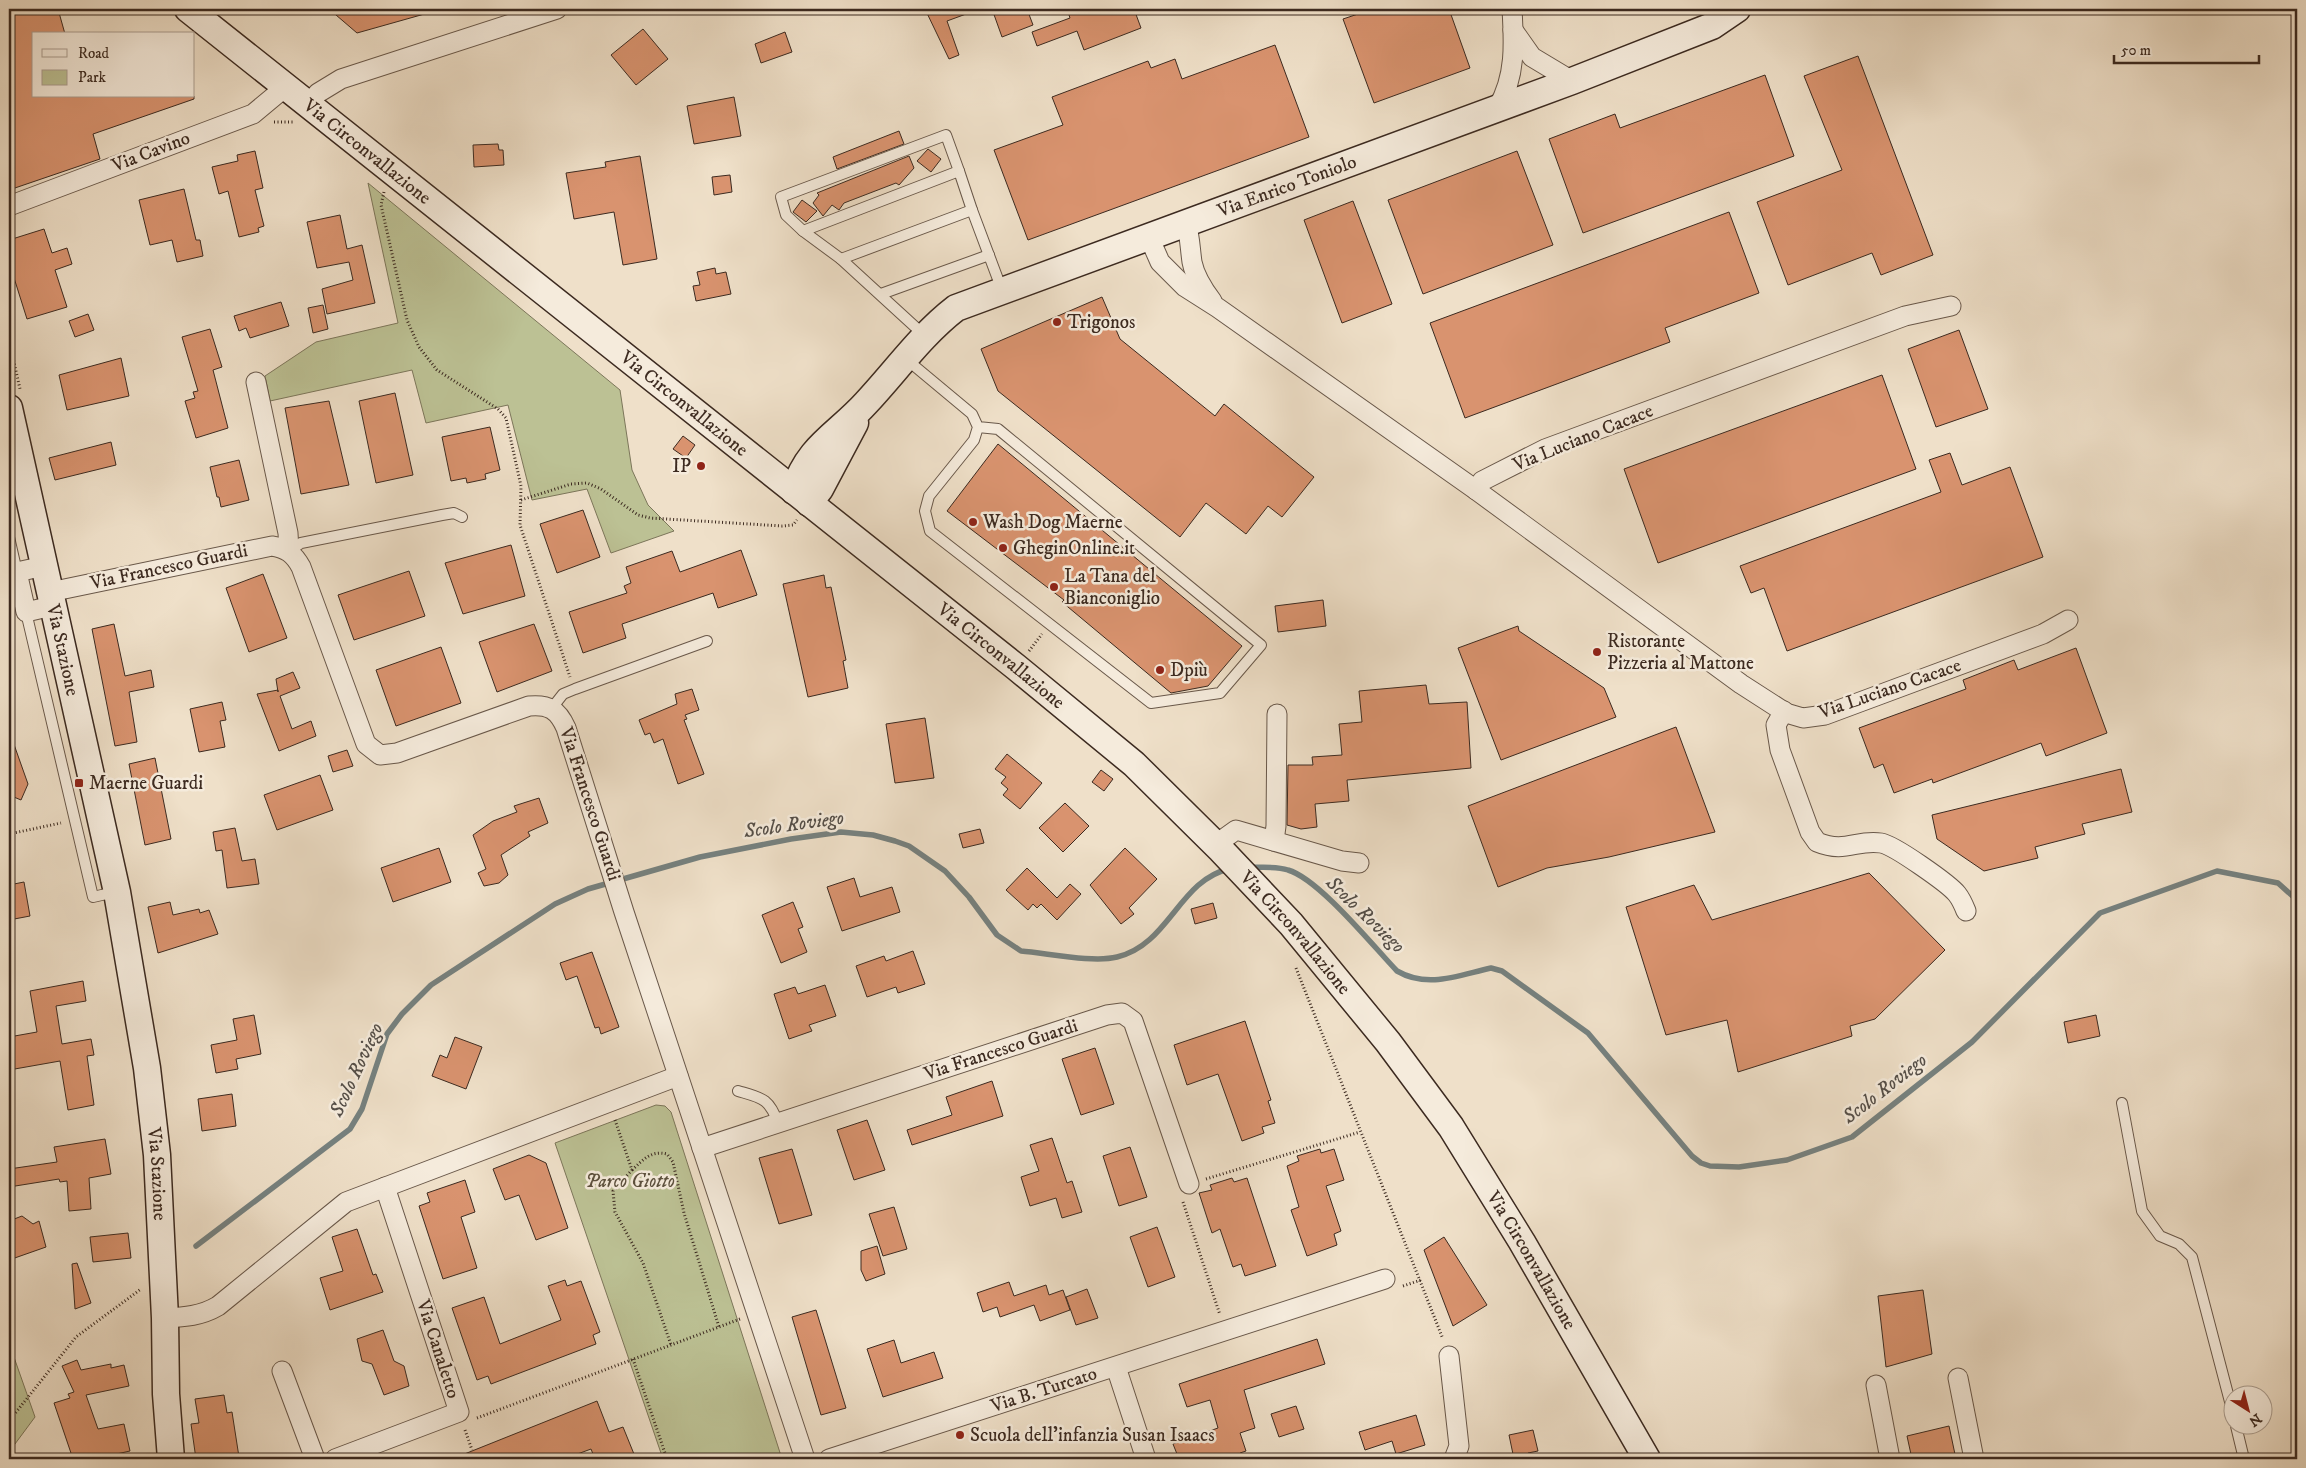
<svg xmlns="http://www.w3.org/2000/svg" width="2306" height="1468" font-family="'IM FELL DW Pica',serif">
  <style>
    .green { fill: #bcc194; stroke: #7c765a }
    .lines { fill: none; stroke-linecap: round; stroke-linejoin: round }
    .stream { stroke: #76817f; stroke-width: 5.5 }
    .building { fill: #d9936f; stroke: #3c2a20 }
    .lane-casing { stroke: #69584a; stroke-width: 12 }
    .street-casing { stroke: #69584a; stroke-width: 21 }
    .secondary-casing { stroke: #3c2a20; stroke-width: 29 }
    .path { stroke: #3c2a20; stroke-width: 3; stroke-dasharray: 1 2.5; stroke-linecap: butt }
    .lane { stroke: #f5ebdc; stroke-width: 10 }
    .street { stroke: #f5ebdc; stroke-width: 19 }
    .secondary { stroke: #f5ebdc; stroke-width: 26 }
    .poi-dot { fill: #8f2418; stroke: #f5ebdc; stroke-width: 2 }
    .labels { text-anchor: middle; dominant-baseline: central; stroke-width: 5; stroke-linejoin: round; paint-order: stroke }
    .street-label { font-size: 19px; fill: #3c2a20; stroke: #f5ebdc }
    .poi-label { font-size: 19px; fill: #3c2a20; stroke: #f5ebdc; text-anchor: start }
    .park-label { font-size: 19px; font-style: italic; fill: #5c503d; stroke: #f5ebdc }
    .water-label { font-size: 20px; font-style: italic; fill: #544e48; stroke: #f5ebdc }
  </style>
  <rect width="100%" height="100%" fill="#efe0c9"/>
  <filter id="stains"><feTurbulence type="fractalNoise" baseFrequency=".004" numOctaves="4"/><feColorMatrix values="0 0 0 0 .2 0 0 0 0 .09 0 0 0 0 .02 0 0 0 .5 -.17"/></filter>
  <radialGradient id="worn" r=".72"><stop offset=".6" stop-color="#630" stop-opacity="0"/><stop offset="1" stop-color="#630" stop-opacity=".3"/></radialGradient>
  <g class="green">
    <path d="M368,183L620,390L632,470L648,505L674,531L611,553L587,489L532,500L508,405L426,423L412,370L270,401L265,376L316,342L398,323Z"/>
    <path d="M656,1105L665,1106L671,1112L782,1459H663L555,1143Z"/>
    <path d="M9,1343L35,1417L12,1448L9,1449Z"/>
  </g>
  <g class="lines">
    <g class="stream">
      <path d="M1250,867C1263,868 1276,866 1288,870C1319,879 1373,946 1397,971C1428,989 1459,975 1491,968L1502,971L1588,1033L1692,1156L1701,1163L1710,1166L1739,1167L1787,1160L1852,1137L1972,1042L2100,913L2217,871L2278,883L2297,900"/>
      <path d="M196,1246L350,1129L362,1109L387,1034L402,1014L431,985L555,904L588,889L700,857L791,839L841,832L873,835L895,841L909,846L945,871L969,897L997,935L1021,951C1047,953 1093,963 1117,957C1169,945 1179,880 1229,869"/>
    </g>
  </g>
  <g class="building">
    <path d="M9,9H58L65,34H34V96H194V99L93,134L100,159L9,190Z"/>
    <path d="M329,9H428V13L357,33Z"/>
    <path d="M925,9H976L977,10L947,21L959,55L949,59Z"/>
    <path d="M992,9H1027L1033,25L1002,37Z"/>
    <path d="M1067,9H1134L1141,28L1084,50L1077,31L1037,46L1032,32L1070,18Z"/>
    <path d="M1363,9H1449L1470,68L1374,103L1343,19L1364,12Z"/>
    <path d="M643,29L668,59L636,85L611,55Z"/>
    <path d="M785,32L792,52L761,63L755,44Z"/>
    <path d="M1275,45L1309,137L1028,240L994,150L1063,125L1052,97L1148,61L1151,68L1175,59L1182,79Z"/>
    <path d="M1858,56L1933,255L1881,275L1872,253L1788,285L1757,202L1842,170L1804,76Z"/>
    <path d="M1765,75L1794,156L1583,233L1549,139L1615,114L1620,128Z"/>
    <path d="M734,97L741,136L694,144L687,106Z"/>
    <path d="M899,131L904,144L837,169L833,157Z"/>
    <path d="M498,144L499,150H503L504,165L474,167L473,145Z"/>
    <path d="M928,149L941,159L931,172L917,161Z"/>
    <path d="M255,151L263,188L255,190L264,226L258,228L259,232L239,237L228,191L219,194L212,167L238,161L237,155Z"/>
    <path d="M1517,151L1553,245L1423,294L1388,200Z"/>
    <path d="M640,156L657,259L623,265L614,212L574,219L566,173L606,167L605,162Z"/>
    <path d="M909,156L914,168L899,185L896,183L844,203L839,210L832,205L823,216L813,203L819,195L817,193Z"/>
    <path d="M730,175L732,192L714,195L712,177Z"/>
    <path d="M184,189L196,240H200L203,256L177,262L172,240L150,245L139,200Z"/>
    <path d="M802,200L817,211L806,222L793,212Z"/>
    <path d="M1353,201L1392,304L1342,323L1304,220Z"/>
    <path d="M1729,212L1759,293L1665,328L1670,342L1465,418L1430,323Z"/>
    <path d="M340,215L347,249L362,245L375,303L327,314L322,289L353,280L349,262L317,268L307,222Z"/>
    <path d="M44,229L52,253L67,248L72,264L55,270L67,307L27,319L9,262V240Z"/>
    <path d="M715,268L716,274L726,272L731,294L696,301L693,286L700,285L697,272Z"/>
    <path d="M1102,297L1120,339L1215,416L1224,404L1314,477L1282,517L1268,506L1246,534L1206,503L1180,537L998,391L981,349Z"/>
    <path d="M281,302L289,326L250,338L246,328L239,331L234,316Z"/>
    <path d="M323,305L328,329L313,333L308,308Z"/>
    <path d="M88,314L94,330L75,337L69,321Z"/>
    <path d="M210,329L222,367L213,370L228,428L196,438L185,401L195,398L193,392L198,391L182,337Z"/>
    <path d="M1959,330L1988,409L1936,427L1908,349Z"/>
    <path d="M121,358L129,396L67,410L59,375Z"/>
    <path d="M1882,375L1916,469L1658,563L1624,469Z"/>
    <path d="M395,393L413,475L376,483L359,401Z"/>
    <path d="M329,401L349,485L301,494L285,408Z"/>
    <path d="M490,427L500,470L485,474L486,479L467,483L466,478L451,481L442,437Z"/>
    <path d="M683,436L695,445L686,458L673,449Z"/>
    <path d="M111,442L116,465L55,480L49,458Z"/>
    <path d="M998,444L1242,646L1208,686L1171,693L1062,602L1064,600L947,511Z"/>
    <path d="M1950,453L1962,485L2010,467L2043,557L1787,651L1764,588L1751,593L1740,566L1941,492L1929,460Z"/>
    <path d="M239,460L249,500L221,507L219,497H217L210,467Z"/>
    <path d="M583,510L600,557L557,573L540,524Z"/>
    <path d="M511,545L525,596L463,614L445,563Z"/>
    <path d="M741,550L757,595L718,608L713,593L622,624L626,638L583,653L569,612L627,593L624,586L631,583L626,567L672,551L680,572Z"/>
    <path d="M409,571L425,616L354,640L338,595Z"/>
    <path d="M263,574L287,638L249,652L226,588Z"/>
    <path d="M824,575L826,588L831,587L846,660L843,661L848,688L808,697L783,584Z"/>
    <path d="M1323,600L1326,626L1278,632L1275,606Z"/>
    <path d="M114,624L125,676L151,670L154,687L129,692L137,742L115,746L92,629Z"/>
    <path d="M534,624L552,671L497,692L479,642Z"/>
    <path d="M1518,626L1519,631L1604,688L1616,717L1501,760L1458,648Z"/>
    <path d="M441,647L461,703L396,726L376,670Z"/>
    <path d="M2076,648L2107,733L2046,756L2041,743L1933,783L1932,779L1894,793L1883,764L1874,768L1859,728L1966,689L1963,680L2014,660L2018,670Z"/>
    <path d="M293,672L300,688L280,696L292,729L311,721L316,736L279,751L257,694L278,690V692L276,679Z"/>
    <path d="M1426,685L1429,704L1467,702L1471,768L1347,780L1349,801L1315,804L1317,827L1301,829L1287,825L1288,765H1313L1312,757L1342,755L1339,724L1362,722L1359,691Z"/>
    <path d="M692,689L699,710L685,715L687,719L684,720L704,774L678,784L663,739L654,743L650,733L645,735L639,720L677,704L675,694Z"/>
    <path d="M222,702L226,720L220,721L225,747L199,752L190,709Z"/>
    <path d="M925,718L934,778L895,783L886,724Z"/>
    <path d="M1676,727L1715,832L1609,857L1547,868L1498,887L1468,806Z"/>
    <path d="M11,736L28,784L21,800L9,795V737Z"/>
    <path d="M347,750L353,766L333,772L328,756Z"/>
    <path d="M1007,754L1042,783L1020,809L1003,795L1008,789L1001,783L1006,777L995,769Z"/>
    <path d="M155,758L171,839L145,845L129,764Z"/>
    <path d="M2121,769L2132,812L2082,824L2085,834L2035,847L2038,858L1984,871L1937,839L1932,815Z"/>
    <path d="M1101,770L1113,779L1104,791L1092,782Z"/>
    <path d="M320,775L333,810L277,830L264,795Z"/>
    <path d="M539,798L548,823L528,832L530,836L501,855L508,875L499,883L484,886L478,873L486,869L473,835L493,821L517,812L514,806Z"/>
    <path d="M1065,803L1089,826L1063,852L1039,828Z"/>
    <path d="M235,828L242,861L255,859L259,884L227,888L222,850L216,851L213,832Z"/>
    <path d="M980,829L984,843L963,848L959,834Z"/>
    <path d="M439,848L451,882L393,902L381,868Z"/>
    <path d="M1125,848L1157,879L1129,908L1134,914L1121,924L1090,885Z"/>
    <path d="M1027,868L1057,898L1070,884L1081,894L1057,920L1041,904L1037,908L1033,904L1028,910L1006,890Z"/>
    <path d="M1869,873L1945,950L1875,1019L1850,1026L1852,1036L1738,1072L1727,1020L1666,1035L1626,907L1694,885L1712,920Z"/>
    <path d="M854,878L860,897L892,887L900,912L842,931L827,887Z"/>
    <path d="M24,882L30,916L9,920V885Z"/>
    <path d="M170,902L173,915L199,909L200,913L209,910L218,934L158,953L148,907Z"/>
    <path d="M793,902L803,927L798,929L807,952L781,963L762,915Z"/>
    <path d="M1213,903L1217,918L1195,924L1191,909Z"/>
    <path d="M913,951L925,984L898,993L896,987L867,997L856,966L884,956L886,961Z"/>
    <path d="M592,952L619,1027L601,1034L599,1027L595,1028L577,976L566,980L560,963Z"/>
    <path d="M83,981L86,1001L56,1006L62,1044L91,1039L94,1055L87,1056L94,1105L68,1110L60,1061L9,1070V1037L37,1032L30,991Z"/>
    <path d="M825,985L836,1016L809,1025L812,1031L789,1039L774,994L795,987L798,994Z"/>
    <path d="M254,1015L261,1054L236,1059L238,1069L216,1073L211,1045L237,1040L233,1019Z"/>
    <path d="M2096,1015L2100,1036L2068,1043L2064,1022Z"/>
    <path d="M1245,1021L1271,1100L1268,1101L1275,1123L1262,1127L1264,1133L1242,1141L1218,1074L1187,1085L1174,1045Z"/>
    <path d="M455,1037L482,1047L466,1089L432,1076L440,1055L447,1058Z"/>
    <path d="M1095,1048L1114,1104L1081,1115L1062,1059Z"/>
    <path d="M992,1081L1003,1116L912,1145L907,1130L952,1115L946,1097Z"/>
    <path d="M232,1094L236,1126L202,1131L198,1099Z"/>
    <path d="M867,1120L885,1170L854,1180L837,1130Z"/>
    <path d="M1052,1138L1067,1183L1072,1181L1082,1212L1062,1218L1056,1198L1030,1206L1021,1177L1039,1171L1030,1145Z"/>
    <path d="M105,1139L111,1174L89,1178L91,1209L69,1211L67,1181L60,1182L59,1179L9,1187V1169L57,1162L54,1147Z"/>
    <path d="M1130,1147L1147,1197L1119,1206L1103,1156Z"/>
    <path d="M792,1149L812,1215L779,1224L759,1158Z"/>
    <path d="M1320,1149L1321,1153L1334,1149L1344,1180L1326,1186L1341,1231L1334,1234L1337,1245L1307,1256L1291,1210L1299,1207L1287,1166L1299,1161L1297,1156Z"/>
    <path d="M529,1155L546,1163L568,1228L536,1240L519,1195L505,1200L493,1169Z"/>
    <path d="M1232,1178L1234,1182L1247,1178L1276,1266L1245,1276L1241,1264L1233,1267L1220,1229L1212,1233L1199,1193L1212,1190L1210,1185Z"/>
    <path d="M465,1180L475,1212L461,1217L477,1268L443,1279L419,1206L430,1202L427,1193Z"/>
    <path d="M894,1207L907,1249L883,1256L869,1214Z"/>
    <path d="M22,1216L33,1224L39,1221L46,1247L9,1260V1221Z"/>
    <path d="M1157,1227L1175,1277L1148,1287L1130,1237Z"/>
    <path d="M357,1229L373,1275L376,1274L383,1292L330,1310L320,1278L343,1271L332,1237Z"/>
    <path d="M128,1233L131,1258L93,1262L90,1237Z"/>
    <path d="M1444,1237L1487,1305L1453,1326L1424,1250Z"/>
    <path d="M877,1246L885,1274L866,1281L861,1270V1251Z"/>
    <path d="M77,1263L91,1303L75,1309L72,1264Z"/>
    <path d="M565,1280L567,1286L581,1281L600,1332L593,1335L596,1344L491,1384L488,1376L477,1380L452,1308L484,1297L500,1344L561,1320L548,1286Z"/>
    <path d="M1009,1282L1014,1296L1046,1285L1049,1295L1063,1290L1070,1310L1040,1321L1034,1305L1000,1317L997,1307L983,1312L977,1293Z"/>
    <path d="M1087,1289L1098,1318L1076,1325L1066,1297Z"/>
    <path d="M1923,1290L1932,1354L1886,1367L1878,1296Z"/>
    <path d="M816,1310L846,1408L821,1415L792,1317Z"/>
    <path d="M383,1330L394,1361L404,1366L409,1386L384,1395L372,1364L362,1361L357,1339Z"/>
    <path d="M1317,1339L1325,1364L1244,1390L1255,1428L1240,1433L1246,1451L1240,1453L1242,1459H1179L1173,1444L1218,1428L1210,1400L1187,1407L1179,1384Z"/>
    <path d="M894,1340L901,1363L934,1352L943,1378L883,1397L867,1349Z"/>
    <path d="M77,1360L81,1370L111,1364V1368L124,1365L129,1386L86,1395L98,1429L124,1424L130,1451L94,1459H73L54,1403L70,1398L68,1394L74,1392L62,1366Z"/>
    <path d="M224,1395L227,1413L232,1412L239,1457L196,1459L191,1424L199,1423L195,1399Z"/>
    <path d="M597,1401L609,1432L623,1427L636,1459H595L591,1449L564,1459H452Z"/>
    <path d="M1296,1406L1304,1429L1279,1437L1271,1414Z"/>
    <path d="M1416,1415L1425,1445L1396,1454L1392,1441L1365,1450L1359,1432Z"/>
    <path d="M1949,1426L1956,1459H1912L1907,1436Z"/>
    <path d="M1533,1430L1538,1451L1528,1453L1530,1459H1514L1509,1435Z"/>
  </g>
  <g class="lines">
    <defs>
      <g id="lane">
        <path d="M803,231L786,215L781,197L946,135L959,171"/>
        <path d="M841,259L803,231L959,171L972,210"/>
        <path d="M881,294L989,255"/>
        <path d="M924,335L841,259L972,210L1002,290"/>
        <path d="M906,359L972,414L978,427L974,440L929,496L925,511L930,531L1151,703L1220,693L1261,645L998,429L978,427"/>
        <path d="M9,537L17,572"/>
        <path d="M289,551L301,543L442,515L454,513L462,517"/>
        <path d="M26,612L93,897L115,892"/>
        <path d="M552,708L563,694L575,689L707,641"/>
        <path d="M738,1091C762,1098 769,1098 778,1123"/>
        <path d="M2122,1103L2142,1211L2160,1236L2179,1244L2192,1257L2234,1417"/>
        <path d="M2236,1426L2244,1459"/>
      </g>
      <g id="street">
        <path d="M1513,30L1532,57L1572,81"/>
        <path d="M308,105L318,93L341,79L557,9"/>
        <path d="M1498,107C1516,76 1514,43 1512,9"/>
        <path d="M9,206L253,114L277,94L284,86"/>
        <path d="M1186,223C1190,236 1190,248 1192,262C1195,277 1203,289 1212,301"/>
        <path d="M1149,237L1160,262L1185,287L1218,308L1476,490L1741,684L1786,713L1803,718L1825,715L2043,634L2068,620"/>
        <path d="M256,382L288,533L289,551"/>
        <path d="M1476,490L1482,481L1545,449L1905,316L1951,306"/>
        <path d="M44,566L17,572L26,612L52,606"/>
        <path d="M50,592L272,546C286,548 294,554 301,567L366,744L380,755L397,753L529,706C549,704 558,710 566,728L624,912L805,1459"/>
        <path d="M1784,711L1776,725L1780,750L1810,832L1817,842C1846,854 1856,839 1881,843C1894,845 1949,884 1957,894C1961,899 1964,906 1966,911"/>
        <path d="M1274,841L1276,826L1277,714"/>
        <path d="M1215,845L1236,830L1342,861L1359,863"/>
        <path d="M702,1148L1107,1015L1122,1013L1133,1021L1189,1184"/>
        <path d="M165,1318C185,1317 201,1316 218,1306L346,1202L678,1076"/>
        <path d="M1449,1356L1459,1446L1454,1459"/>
        <path d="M1116,1367L1146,1459"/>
        <path d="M282,1371L315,1459"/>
        <path d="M1958,1378L1974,1459"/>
        <path d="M1876,1385L1890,1459"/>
        <path d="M335,1459L459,1412L385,1187"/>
        <path d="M829,1459L1385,1279"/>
      </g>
      <g id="secondary">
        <path id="s1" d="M188,9L1016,667L1134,764L1221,850L1291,924L1388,1042L1451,1127L1522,1242L1647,1459"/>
        <path id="s2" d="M9,408L117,892L147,1068L157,1155L165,1318L166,1394L171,1459"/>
        <path id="s3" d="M794,491C808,446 837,435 866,403C896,371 921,335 956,308L1572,81L1712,26L1737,9"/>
        <path d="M809,503L820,489L855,423"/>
      </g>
    </defs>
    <use href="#lane" class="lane-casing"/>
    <use href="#street" class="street-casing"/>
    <use href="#secondary" class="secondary-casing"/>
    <g class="path">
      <path d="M274,122H293"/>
      <path d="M384,192L381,205L407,320L419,347L437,370L498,409L506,418L521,486L520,525L570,677"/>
      <path d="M9,340L20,389"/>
      <path d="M521,500L571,484L587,483L601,489L638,515L650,518L782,526L793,525L797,520"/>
      <path d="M1029,651L1042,634"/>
      <path d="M9,834L61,823"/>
      <path d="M1296,968L1443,1339"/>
      <path d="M615,1120L632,1170L613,1191L615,1212L643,1263L671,1345"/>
      <path d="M632,1170C643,1160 651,1150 667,1154L673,1162L684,1213L719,1327"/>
      <path d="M1206,1179L1360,1132"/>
      <path d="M1183,1202L1220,1315"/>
      <path d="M1403,1286L1421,1280"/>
      <path d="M633,1359L667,1459"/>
      <path d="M9,1402L13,1414"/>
      <path d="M477,1418L740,1319"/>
      <path d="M9,1421L76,1337L141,1289"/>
      <path d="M465,1430L472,1450"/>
    </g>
    <use href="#lane" class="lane"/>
    <use href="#street" class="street"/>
    <use href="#secondary" class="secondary"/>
  </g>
  <g class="poi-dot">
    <circle cx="1057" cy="322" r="5"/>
    <circle cx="701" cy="466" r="5"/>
    <circle cx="973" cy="522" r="5"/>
    <circle cx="1003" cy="548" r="5"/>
    <circle cx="1054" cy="587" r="5"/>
    <circle cx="1597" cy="652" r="5"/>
    <circle cx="1160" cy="670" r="5"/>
    <rect x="74" y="778" width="10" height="10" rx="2.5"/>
    <circle cx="960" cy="1435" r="5"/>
  </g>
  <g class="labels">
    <g class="street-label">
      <text stroke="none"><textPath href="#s1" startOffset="229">Via Circonvallazione</textPath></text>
      <text transform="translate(151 152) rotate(-21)">Via Cavino</text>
      <text stroke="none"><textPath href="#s3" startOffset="599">Via Enrico Toniolo</textPath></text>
      <text stroke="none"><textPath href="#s1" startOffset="634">Via Circonvallazione</textPath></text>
      <text transform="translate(1583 438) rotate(-22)">Via Luciano Cacace</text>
      <text transform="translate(169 567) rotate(-12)">Via Francesco Guardi</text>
      <text stroke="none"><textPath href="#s2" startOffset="248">Via Stazione</textPath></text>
      <text stroke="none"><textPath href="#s1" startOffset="1039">Via Circonvallazione</textPath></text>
      <text transform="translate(1890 689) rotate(-19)">Via Luciano Cacace</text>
      <text transform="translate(590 804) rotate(72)">Via Francesco Guardi</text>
      <text stroke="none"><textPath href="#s1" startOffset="1444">Via Circonvallazione</textPath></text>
      <text transform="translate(1001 1050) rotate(-18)">Via Francesco Guardi</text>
      <text stroke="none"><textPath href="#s2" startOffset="781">Via Stazione</textPath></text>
      <text stroke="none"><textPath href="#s1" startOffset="1849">Via Circonvallazione</textPath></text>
      <text transform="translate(438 1349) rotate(72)">Via Canaletto</text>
      <text transform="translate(1044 1390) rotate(-18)">Via B. Turcato</text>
    </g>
    <g class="poi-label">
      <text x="1067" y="322">Trigonos</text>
      <text x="691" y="466" text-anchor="end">IP</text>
      <text x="983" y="522">Wash Dog Maerne</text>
      <text x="1013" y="548">GheginOnline.it</text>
      <text x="1064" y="576">La Tana del<tspan x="1064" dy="22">Bianconiglio</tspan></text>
      <text x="1607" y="641">Ristorante<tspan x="1607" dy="22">Pizzeria al Mattone</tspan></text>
      <text x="1170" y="670">Dpiù</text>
      <text x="89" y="783">Maerne Guardi</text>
      <text x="970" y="1435">Scuola dell'infanzia Susan Isaacs</text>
    </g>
    <g class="park-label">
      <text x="630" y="1181">Parco Giotto</text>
    </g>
    <g class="water-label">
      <text transform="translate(794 825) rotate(-8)">Scolo Roviego</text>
      <text transform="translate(1365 915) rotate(44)">Scolo Roviego</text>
      <text transform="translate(357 1070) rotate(-65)">Scolo Roviego</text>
      <text transform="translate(1885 1089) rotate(-38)">Scolo Roviego</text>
    </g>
  </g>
  <rect width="2306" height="1468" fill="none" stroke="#efe0c9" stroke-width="30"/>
  <rect x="10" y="10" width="2286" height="1448" fill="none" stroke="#3c2a20" stroke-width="2.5"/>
  <rect x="15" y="15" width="2276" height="1438" fill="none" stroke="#3c2a20"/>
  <rect x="32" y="32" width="162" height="65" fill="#f5ebdc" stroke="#ab9e91"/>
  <rect x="42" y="49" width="25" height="8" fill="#f5ebdc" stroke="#ab9e91"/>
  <text x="78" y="58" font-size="15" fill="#3c2a20">Road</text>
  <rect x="42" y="70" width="25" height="15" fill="#bcc194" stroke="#ab9e91"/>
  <text x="78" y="82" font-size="15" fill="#3c2a20">Park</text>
  <g transform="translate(2248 1410) rotate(144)"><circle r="24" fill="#f5ebdc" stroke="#ab9e91"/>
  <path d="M0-4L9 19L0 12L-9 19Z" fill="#8f2418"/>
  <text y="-8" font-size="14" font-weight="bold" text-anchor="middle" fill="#3c2a20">N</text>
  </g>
  <path d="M2114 55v8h145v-8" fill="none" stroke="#3c2a20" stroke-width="2.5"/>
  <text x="2121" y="55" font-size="15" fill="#3c2a20" stroke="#f5ebdc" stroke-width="4" paint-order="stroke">50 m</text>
  <rect width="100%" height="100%" filter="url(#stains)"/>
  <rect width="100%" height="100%" fill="url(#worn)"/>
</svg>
